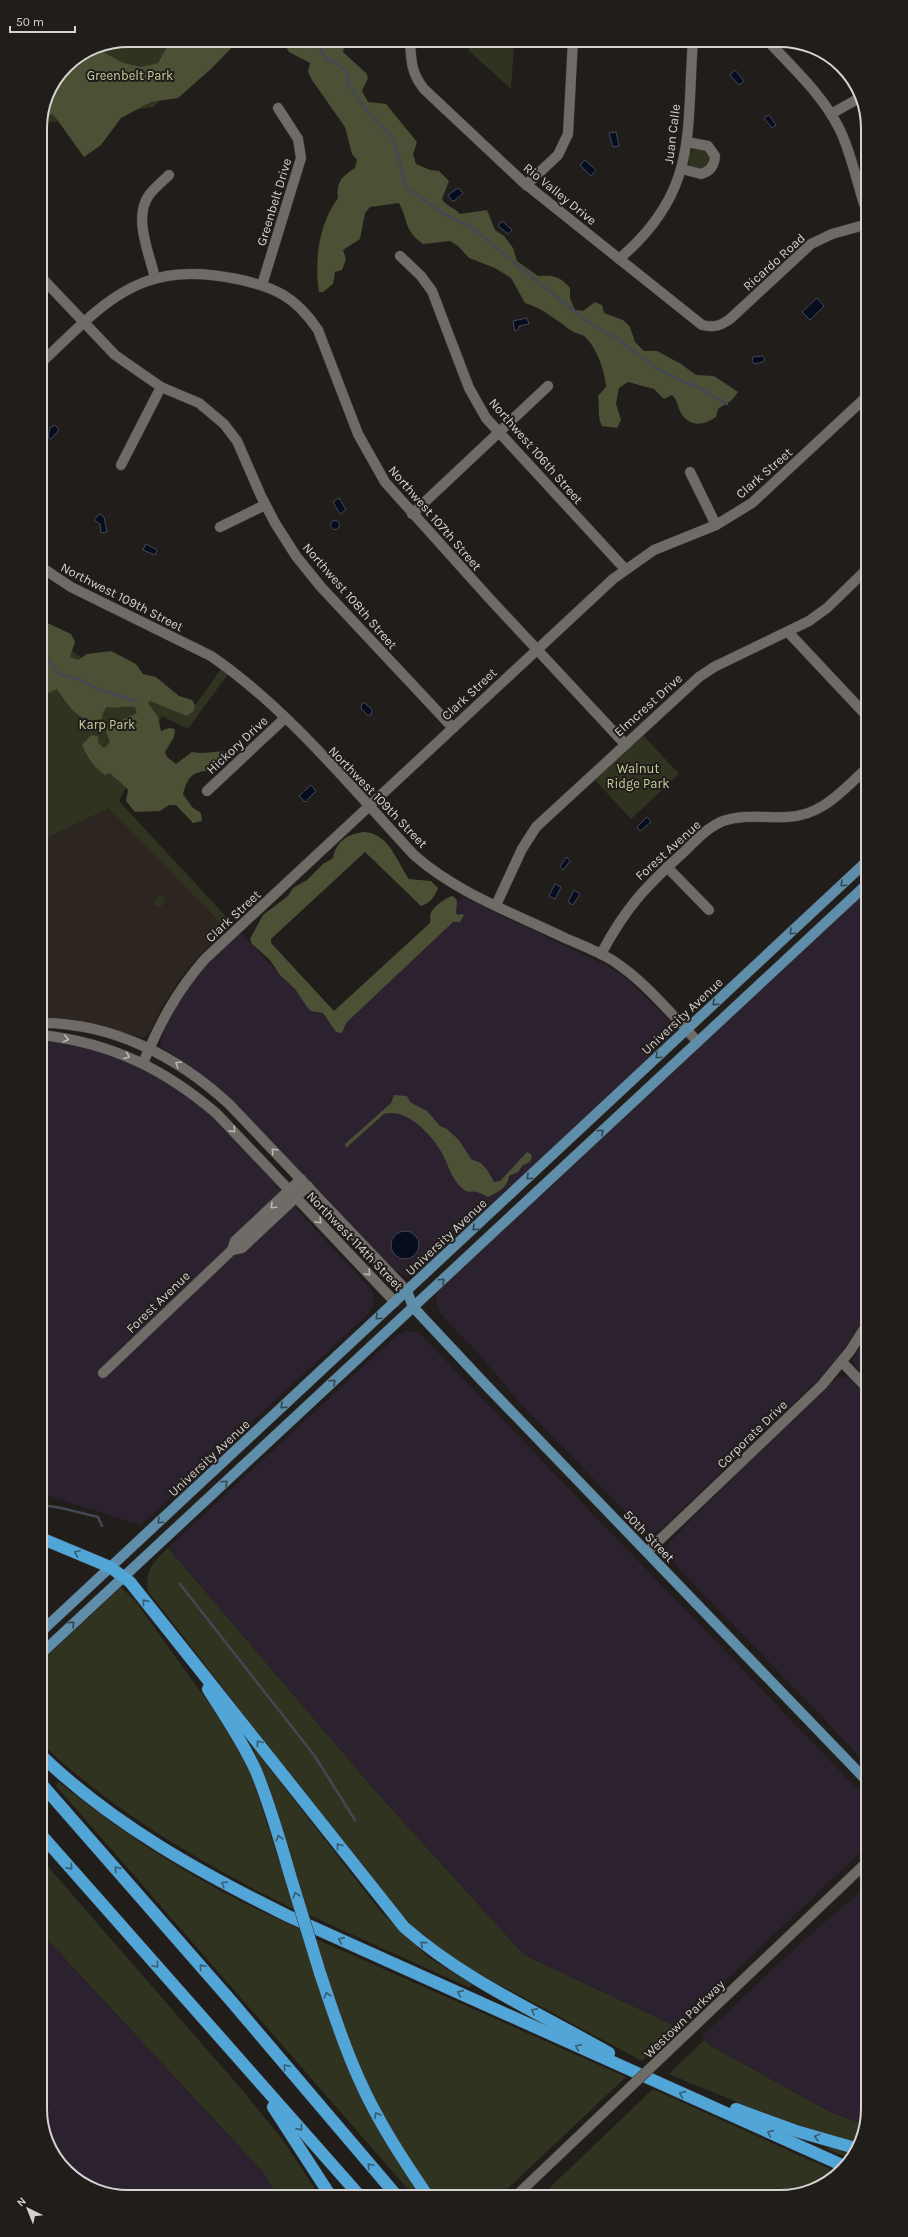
<svg xmlns="http://www.w3.org/2000/svg" width="908" height="2237" font-family="Karla,sans-serif">
  <style>
    .commercial { fill: #2b212f }
    .built { fill: #2d251f }
    .green { fill: #30331f }
    .forest { fill: #4c5035 }
    .water { fill: #050d1f; stroke: #434854 }
    .lines { fill: none; stroke-linecap: round; stroke-linejoin: round }
    .stream { stroke: #434854; stroke-width: 2.5 }
    .minor-casing { stroke: #3b3837; stroke-width: 11 }
    .major-casing { stroke: #3b3837; stroke-width: 11 }
    .highway-casing { stroke: #3b3837; stroke-width: 13 }
    .minor { stroke: #6f6b67; stroke-width: 10 }
    .major { stroke: #5e8eaa; stroke-width: 10 }
    .highway { stroke: #52a6d7; stroke-width: 12 }
    .minor-bridge-casing { stroke: #3b3837; stroke-width: 11; stroke-linecap: butt }
    .highway-bridge-casing { stroke: #3b3837; stroke-width: 13; stroke-linecap: butt }
    .minor-bridge { stroke: #6f6b67; stroke-width: 10 }
    .highway-bridge { stroke: #52a6d7; stroke-width: 12 }
    .oneway { stroke: #36454d }
    .oneway2 { stroke: #bcb8b6 }
    .oneway3 { stroke: #375b70 }
    .labels { text-anchor: middle; dominant-baseline: central; stroke-width: 4; stroke-linejoin: round; paint-order: stroke }
    .park-label { font-size: 13px; fill: #c7cf99; stroke: #211d1b }
    .street-label { font-size: 13px; fill: #d5d2d1; stroke: #211d1b }
    .rim { fill: none; stroke: #d5d2d1; stroke-width: 2 }
  </style>
  <rect width="100%" height="100%" fill="#211d1b"/>
  <g class="commercial">
    <path d="M865,892L866,1314L844,1349L820,1378L661,1529L654,1533H646L521,1404L478,1353L440,1313L436,1302L437,1293L443,1286Z"/>
    <path d="M463,897L610,967L627,979L667,1018L672,1024L673,1033L670,1039L428,1265L416,1274L407,1276L394,1270L224,1092L162,1047L160,1043L172,1013L183,995L209,963L241,933L311,1007L335,1015Z"/>
    <path d="M42,1038L84,1046L126,1061L176,1087L201,1106L220,1123L277,1185L302,1215L369,1287L374,1295L373,1306L368,1314L140,1525L43,1494Z"/>
    <path d="M407,1331L416,1332L422,1336L867,1799V1846L677,2027L524,1955L378,1794L168,1548L396,1336Z"/>
    <path d="M866,1338V1378L856,1367L853,1361L855,1356Z"/>
    <path d="M842,1376L849,1378L866,1396L867,1764L670,1559L667,1550L670,1541L739,1472L837,1378Z"/>
    <path d="M867,1886L868,2109L863,2124L830,2112L711,2046L701,2037L806,1938Z"/>
    <path d="M44,1936L263,2172L277,2196L122,2197L74,2179L45,2137Z"/>
  </g>
  <path class="built" d="M109,807L227,930L201,954L181,977L161,1008L150,1032L143,1038L95,1024L58,1018H42V840Z"/>
  <g class="green">
    <path d="M128,40H307L304,42L216,49L153,107L40,124L47,94L66,66L95,47Z"/>
    <path d="M469,40L567,42V45L514,42L511,89L469,51Z"/>
    <circle cx="699" cy="159" r="11"/>
    <path d="M41,627L95,668L189,714L221,669L228,674L188,729L162,716L119,801L233,924L227,930L109,808L42,840Z"/>
    <path d="M642,734L679,774L631,819L594,779Z"/>
    <path d="M159,894L166,898L161,907L153,904Z"/>
    <path d="M168,1548L378,1794L524,1955L677,2027L642,2061L465,1966L421,1935L384,1896L148,1591C144,1571 154,1561 168,1548Z"/>
    <path d="M121,1587L136,1602L223,1723L250,1771L295,1910C205,1865 118,1815 44,1746V1659Z"/>
    <path d="M252,1746L382,1913L428,1957L472,1984L470,1988L309,1915L271,1791Z"/>
    <path d="M59,1782C137,1845 210,1890 302,1930L324,2001L424,2195H413L56,1786Z"/>
    <path d="M44,1862L243,2091L282,2139L320,2196H277L263,2172L44,1936Z"/>
    <path d="M316,1939L626,2077L502,2194L431,2195L380,2115L342,2028Z"/>
    <path d="M704,2040L711,2046L830,2112L863,2124L856,2143C792,2125 731,2100 669,2074Z"/>
    <path d="M653,2089L836,2172L808,2192L543,2194Z"/>
    <path d="M829,2147L853,2154L851,2159L827,2149Z"/>
  </g>
  <g class="forest">
    <path d="M171,40H249L238,41L211,69L178,98L151,102L121,118L101,145L84,157L53,114L41,118L47,94L66,66L87,52H103L123,63L141,67L158,63Z"/>
    <path d="M268,40H346L343,52L366,73L368,78L362,91L368,102L386,104L417,142L413,154L416,164L430,170L439,171L449,181L442,199C447,207 454,207 460,214L487,210L495,230L504,236L513,248L517,261L538,276C553,275 560,276 570,288V298L575,310L583,311L595,302L602,305L604,313L623,320L630,327L635,342L644,351H657L681,364L696,375L714,376L738,392L732,400L718,409L716,417C702,427 687,427 679,409C677,403 677,400 672,395L664,399L654,389L628,382L619,388L616,404L621,420L617,428L602,426C597,416 600,407 598,396L606,387C605,372 597,347 584,336C581,334 576,334 572,331C556,320 544,309 525,303L511,278L495,268L469,258L458,246L450,241L423,244C403,229 409,222 399,203L370,207L365,213L360,239L343,250L346,259L342,270L335,272L333,284L323,292H319C314,261 319,223 338,198C336,182 342,176 355,168L357,160L352,154L345,127L312,80L308,72L310,63L289,52L284,43Z"/>
    <path d="M41,620L71,634L75,642L70,657L78,660L87,654L111,651L136,664L143,674L156,677L179,696L192,700L195,705L194,711L187,716L150,701L148,703L158,717L161,731L169,728L175,729L174,737L165,752L167,757L176,764L192,752C205,755 216,750 230,752C227,756 224,761 220,764C202,778 191,763 183,794L192,807L201,813L202,821L193,823L176,805H169L160,811L135,812L126,801L128,790C123,783 116,780 110,773L105,775C93,767 88,758 82,745L91,735L98,736V742L103,748L106,747L110,742L106,732L108,726L137,713L135,707C126,705 117,709 107,707L103,712L102,719C79,725 68,705 57,689L41,696Z"/>
    <path d="M364,832C389,833 397,862 409,879L431,881L438,888C435,897 430,903 421,906L365,852L271,939V943L334,1011L430,923C431,920 430,918 430,916C431,908 446,897 453,896L457,900L456,913L458,915L462,914L464,915L460,922H453L346,1023L342,1033L336,1032L323,1013L311,1011L307,1007L295,989L280,975L270,960L252,944L250,939L263,915L288,896L293,888L307,880L323,864L333,858C336,841 348,834 364,832Z"/>
    <path d="M394,1095L407,1096L410,1102L427,1111L440,1126L447,1129L459,1140L471,1159L481,1163L488,1171L494,1182L500,1181L527,1152L531,1154L532,1157L530,1162L523,1165L518,1172L509,1176C508,1187 497,1193 488,1197C485,1196 481,1193 477,1192C471,1190 468,1194 463,1189C452,1180 449,1167 443,1155C433,1136 407,1107 384,1114L346,1148L345,1144L391,1103Z"/>
  </g>
  <g class="water">
    <path d="M735,70L744,81L739,85L730,75Z"/>
    <path d="M769,115L776,125L772,128L764,118Z"/>
    <path d="M616,132L619,146L613,147L609,133Z"/>
    <path d="M585,160L596,170L591,176L580,165Z"/>
    <path d="M458,188L463,193L454,201L451,200L448,195Z"/>
    <path d="M502,221L512,230L508,234L498,226Z"/>
    <path d="M817,298L824,306L810,320L802,312Z"/>
    <path d="M527,318L529,324L519,326L518,330L515,331L513,321Z"/>
    <path d="M762,356L765,359L763,362L755,364L752,361L753,357Z"/>
    <path d="M55,425L59,430L51,439L48,437L50,428Z"/>
    <path d="M339,498L346,510L340,514L333,502Z"/>
    <path d="M99,514L104,517L107,532L101,533L100,524L94,520Z"/>
    <circle cx="335" cy="525" r="4.5"/>
    <path d="M146,544L157,550L155,555L143,550Z"/>
    <path d="M362,703H365L372,710L371,715H367L361,708Z"/>
    <path d="M311,785L316,791L305,802L299,796Z"/>
    <path d="M647,817L651,822L640,831L637,827Z"/>
    <path d="M567,857L570,861L563,870L560,866Z"/>
    <path d="M555,884L561,887L555,899L549,896Z"/>
    <path d="M574,890L580,894L573,905L568,902Z"/>
    <circle cx="405" cy="1245" r="14"/>
  </g>
  <g class="lines">
    <g class="stream">
      <path d="M138,40H140"/>
      <path d="M313,40L328,60L335,62L347,72V79L350,87L369,113L392,138L400,161L403,181L408,188L442,213L470,226L586,321L622,342L657,369L701,389L727,404"/>
      <path d="M41,650L60,675L82,680L95,688L136,701"/>
      <path d="M43,1505L61,1508L98,1517L102,1526"/>
      <path d="M180,1584L314,1755L355,1820"/>
    </g>
    <defs>
      <g id="minor">
        <path d="M410,40C411,60 411,73 424,89L523,182L702,325C714,328 720,326 730,319L811,244L832,234L864,225"/>
        <path d="M767,40C792,67 822,94 839,128C851,152 856,179 864,204"/>
        <path d="M831,114L861,97"/>
        <path d="M682,169L701,174C710,171 714,167 715,156L708,146L687,142"/>
        <path d="M526,185L558,155L568,134L573,40"/>
        <path d="M400,256L421,276L432,291L469,388L486,418L625,569"/>
        <path d="M619,259C699,191 686,133 693,40"/>
        <path d="M41,277L115,355L161,387L199,403L224,424L237,441L261,496L275,523L296,556L321,587L453,728"/>
        <path d="M155,278C149,252 133,218 149,195C155,187 163,181 169,175"/>
        <path d="M262,285L301,158L298,139L278,108"/>
        <path d="M41,363C106,301 139,259 237,279C275,287 296,297 318,330L358,434L385,482L489,598L625,744"/>
        <path d="M121,465L161,387"/>
        <path d="M690,472L716,525"/>
        <path d="M412,514L548,386"/>
        <path d="M220,527L265,505"/>
        <path d="M41,567L71,587L211,656C287,708 351,787 414,855C457,893 513,913 565,938C581,945 597,951 612,960C646,982 670,1013 698,1042"/>
        <path d="M789,633L865,714"/>
        <path d="M207,791L285,718"/>
        <path d="M667,867L709,910"/>
        <path d="M496,905L522,849L536,827L699,677L714,667L809,621L827,608L864,572"/>
        <path d="M601,954C626,907 646,886 685,851C696,840 708,827 723,821C744,814 765,818 787,817C821,816 841,792 865,770"/>
        <path d="M42,1023C113,1023 178,1057 229,1104L407,1291"/>
        <path d="M42,1035C111,1043 165,1069 217,1114L395,1302"/>
        <path d="M143,1063C160,1023 176,992 205,959L613,579L654,550L716,525L752,503L864,399"/>
        <path d="M232,1250L242,1248L308,1186"/>
        <path d="M842,1362L866,1387"/>
        <path d="M103,1373L232,1250L235,1241L301,1179"/>
        <path d="M647,1552L822,1385L850,1351L866,1326"/>
        <path d="M685,2035L867,1862"/>
      </g>
      <g id="major">
        <path d="M407,1291L413,1307L485,1384L867,1781"/>
        <path d="M44,1629L865,863"/>
        <path d="M44,1651L865,886"/>
      </g>
      <g id="highway">
        <path d="M43,1539L110,1567L130,1582L404,1927C464,1980 539,2013 609,2053"/>
        <path d="M208,1689C225,1716 243,1742 256,1771C270,1805 280,1840 290,1875"/>
        <path d="M44,1758C114,1825 201,1873 288,1916L844,2166"/>
        <path d="M44,1787L232,2002L396,2195"/>
        <path d="M44,1838L359,2195"/>
        <path d="M320,1973C332,2009 343,2044 359,2079C377,2120 402,2158 427,2195"/>
        <path d="M273,2107L330,2195"/>
        <path d="M736,2109L796,2131L855,2148"/>
      </g>
    </defs>
    <use href="#minor" class="minor-casing"/>
    <use href="#major" class="major-casing"/>
    <use href="#highway" class="highway-casing"/>
    <use href="#minor" class="minor"/>
    <use href="#major" class="major"/>
    <use href="#highway" class="highway"/>
    <defs>
      <path id="minor-bridge" d="M518,2194L685,2035"/>
      <path id="highway-bridge" d="M290,1875L320,1973"/>
    </defs>
    <use href="#minor-bridge" class="minor-bridge-casing"/>
    <use href="#highway-bridge" class="highway-bridge-casing"/>
    <use href="#minor-bridge" class="minor-bridge"/>
    <use href="#highway-bridge" class="highway-bridge"/>
  </g>
  <defs><path id="oneway-chevron" d="M-2-3.5L2.5 0L-2 3.5" fill="none" stroke-width="1.6" stroke-linecap="round" stroke-linejoin="round"/></defs>
  <g class="oneway">
    <use href="#oneway-chevron" transform="translate(843 884) rotate(137)"/>
    <use href="#oneway-chevron" transform="translate(792 932) rotate(137)"/>
    <use href="#oneway-chevron" transform="translate(715 1003) rotate(137)"/>
    <use href="#oneway-chevron" transform="translate(658 1056) rotate(137)"/>
    <use href="#oneway-chevron" transform="translate(601 1132) rotate(-43)"/>
    <use href="#oneway-chevron" transform="translate(529 1177) rotate(137)"/>
    <use href="#oneway-chevron" transform="translate(475 1228) rotate(137)"/>
    <use href="#oneway-chevron" transform="translate(442 1281) rotate(-43)"/>
    <use href="#oneway-chevron" transform="translate(378 1317) rotate(137)"/>
    <use href="#oneway-chevron" transform="translate(333 1382) rotate(-43)"/>
    <use href="#oneway-chevron" transform="translate(283 1406) rotate(137)"/>
    <use href="#oneway-chevron" transform="translate(225 1483) rotate(-43)"/>
    <use href="#oneway-chevron" transform="translate(160 1521) rotate(137)"/>
    <use href="#oneway-chevron" transform="translate(72 1624) rotate(-43)"/>
  </g>
  <g class="oneway2">
    <use href="#oneway-chevron" transform="translate(66 1039) rotate(13)"/>
    <use href="#oneway-chevron" transform="translate(127 1056) rotate(21)"/>
    <use href="#oneway-chevron" transform="translate(178 1064) rotate(-149)"/>
    <use href="#oneway-chevron" transform="translate(233 1130) rotate(47)"/>
    <use href="#oneway-chevron" transform="translate(274 1151) rotate(-134)"/>
    <use href="#oneway-chevron" transform="translate(273 1206) rotate(137)"/>
    <use href="#oneway-chevron" transform="translate(319 1221) rotate(47)"/>
    <use href="#oneway-chevron" transform="translate(368 1273) rotate(46)"/>
  </g>
  <g class="oneway3">
    <use href="#oneway-chevron" transform="translate(77 1553) rotate(-157)"/>
    <use href="#oneway-chevron" transform="translate(145 1602) rotate(-128)"/>
    <use href="#oneway-chevron" transform="translate(259 1743) rotate(-128)"/>
    <use href="#oneway-chevron" transform="translate(279 1838) rotate(-107)"/>
    <use href="#oneway-chevron" transform="translate(339 1846) rotate(-128)"/>
    <use href="#oneway-chevron" transform="translate(70 1867) rotate(49)"/>
    <use href="#oneway-chevron" transform="translate(117 1869) rotate(-131)"/>
    <use href="#oneway-chevron" transform="translate(224 1884) rotate(-150)"/>
    <use href="#oneway-chevron" transform="translate(296 1895) rotate(-107)"/>
    <use href="#oneway-chevron" transform="translate(341 1940) rotate(-156)"/>
    <use href="#oneway-chevron" transform="translate(423 1944) rotate(-139)"/>
    <use href="#oneway-chevron" transform="translate(156 1965) rotate(49)"/>
    <use href="#oneway-chevron" transform="translate(202 1967) rotate(-131)"/>
    <use href="#oneway-chevron" transform="translate(460 1993) rotate(-156)"/>
    <use href="#oneway-chevron" transform="translate(327 1995) rotate(-107)"/>
    <use href="#oneway-chevron" transform="translate(534 2011) rotate(-151)"/>
    <use href="#oneway-chevron" transform="translate(578 2047) rotate(-156)"/>
    <use href="#oneway-chevron" transform="translate(286 2067) rotate(-130)"/>
    <use href="#oneway-chevron" transform="translate(682 2094) rotate(-156)"/>
    <use href="#oneway-chevron" transform="translate(377 2115) rotate(-119)"/>
    <use href="#oneway-chevron" transform="translate(300 2128) rotate(49)"/>
    <use href="#oneway-chevron" transform="translate(770 2133) rotate(-156)"/>
    <use href="#oneway-chevron" transform="translate(817 2137) rotate(-165)"/>
    <use href="#oneway-chevron" transform="translate(370 2166) rotate(-131)"/>
  </g>
  <g class="labels">
    <g class="park-label">
      <text x="130" y="75">Greenbelt Park</text>
      <text x="107" y="724">Karp Park</text>
      <text x="638" y="768">Walnut<tspan x="638" dy="15">Ridge Park</tspan></text>
    </g>
    <g class="street-label">
      <text transform="translate(672 134) rotate(-83)">Juan Calle</text>
      <text transform="translate(560 194) rotate(39)">Rio Valley Drive</text>
      <text transform="translate(274 202) rotate(-73)">Greenbelt Drive</text>
      <text transform="translate(774 262) rotate(-42)">Ricardo Road</text>
      <text transform="translate(536 451) rotate(49)">Northwest 106th Street</text>
      <text transform="translate(764 473) rotate(-41)">Clark Street</text>
      <text transform="translate(435 518) rotate(49)">Northwest 107th Street</text>
      <text transform="translate(350 596) rotate(49)">Northwest 108th Street</text>
      <text transform="translate(122 597) rotate(27)">Northwest 109th Street</text>
      <text transform="translate(469 694) rotate(-43)">Clark Street</text>
      <text transform="translate(648 705) rotate(-42)">Elmcrest Drive</text>
      <text transform="translate(237 745) rotate(-43)">Hickory Drive</text>
      <text transform="translate(378 797) rotate(46)">Northwest 109th Street</text>
      <text transform="translate(668 850) rotate(-42)">Forest Avenue</text>
      <text transform="translate(233 916) rotate(-43)">Clark Street</text>
      <text transform="translate(682 1016) rotate(-43)">University Avenue</text>
      <text transform="translate(446 1237) rotate(-43)">University Avenue</text>
      <text transform="translate(355 1241) rotate(46)">Northwest 114th Street</text>
      <text transform="translate(158 1302) rotate(-44)">Forest Avenue</text>
      <text transform="translate(752 1434) rotate(-44)">Corporate Drive</text>
      <text transform="translate(209 1458) rotate(-43)">University Avenue</text>
      <text transform="translate(649 1536) rotate(46)">50th Street</text>
      <text transform="translate(684 2019) rotate(-44)">Westown Parkway</text>
    </g>
  </g>
  <path d="M0 0H908V2237H0ZM128 47H780A81 81 0 0 1 861 128V2109A81 81 0 0 1 780 2190H128A81 81 0 0 1 47 2109V128A81 81 0 0 1 128 47Z" fill="#211d1b" fill-rule="evenodd"/>
  <path class="rim" d="M128 47H780A81 81 0 0 1 861 128V2109A81 81 0 0 1 780 2190H128A81 81 0 0 1 47 2109V128A81 81 0 0 1 128 47Z"/>
  <g transform="translate(28 2209) rotate(317)" stroke="#211d1b" stroke-width="3" paint-order="stroke">
  <path d="M0-3L7 15L0 10L-7 15Z" fill="#d5d2d1"/>
  <text y="-6" font-size="11" font-weight="bold" text-anchor="middle" fill="#d5d2d1">N</text>
  </g>
  <path d="M10 26v6h65v-6" fill="none" stroke="#d5d2d1" stroke-width="2"/>
  <text x="16" y="26" font-size="12" fill="#d5d2d1" stroke="#211d1b" stroke-width="3" paint-order="stroke">50 m</text>
</svg>
